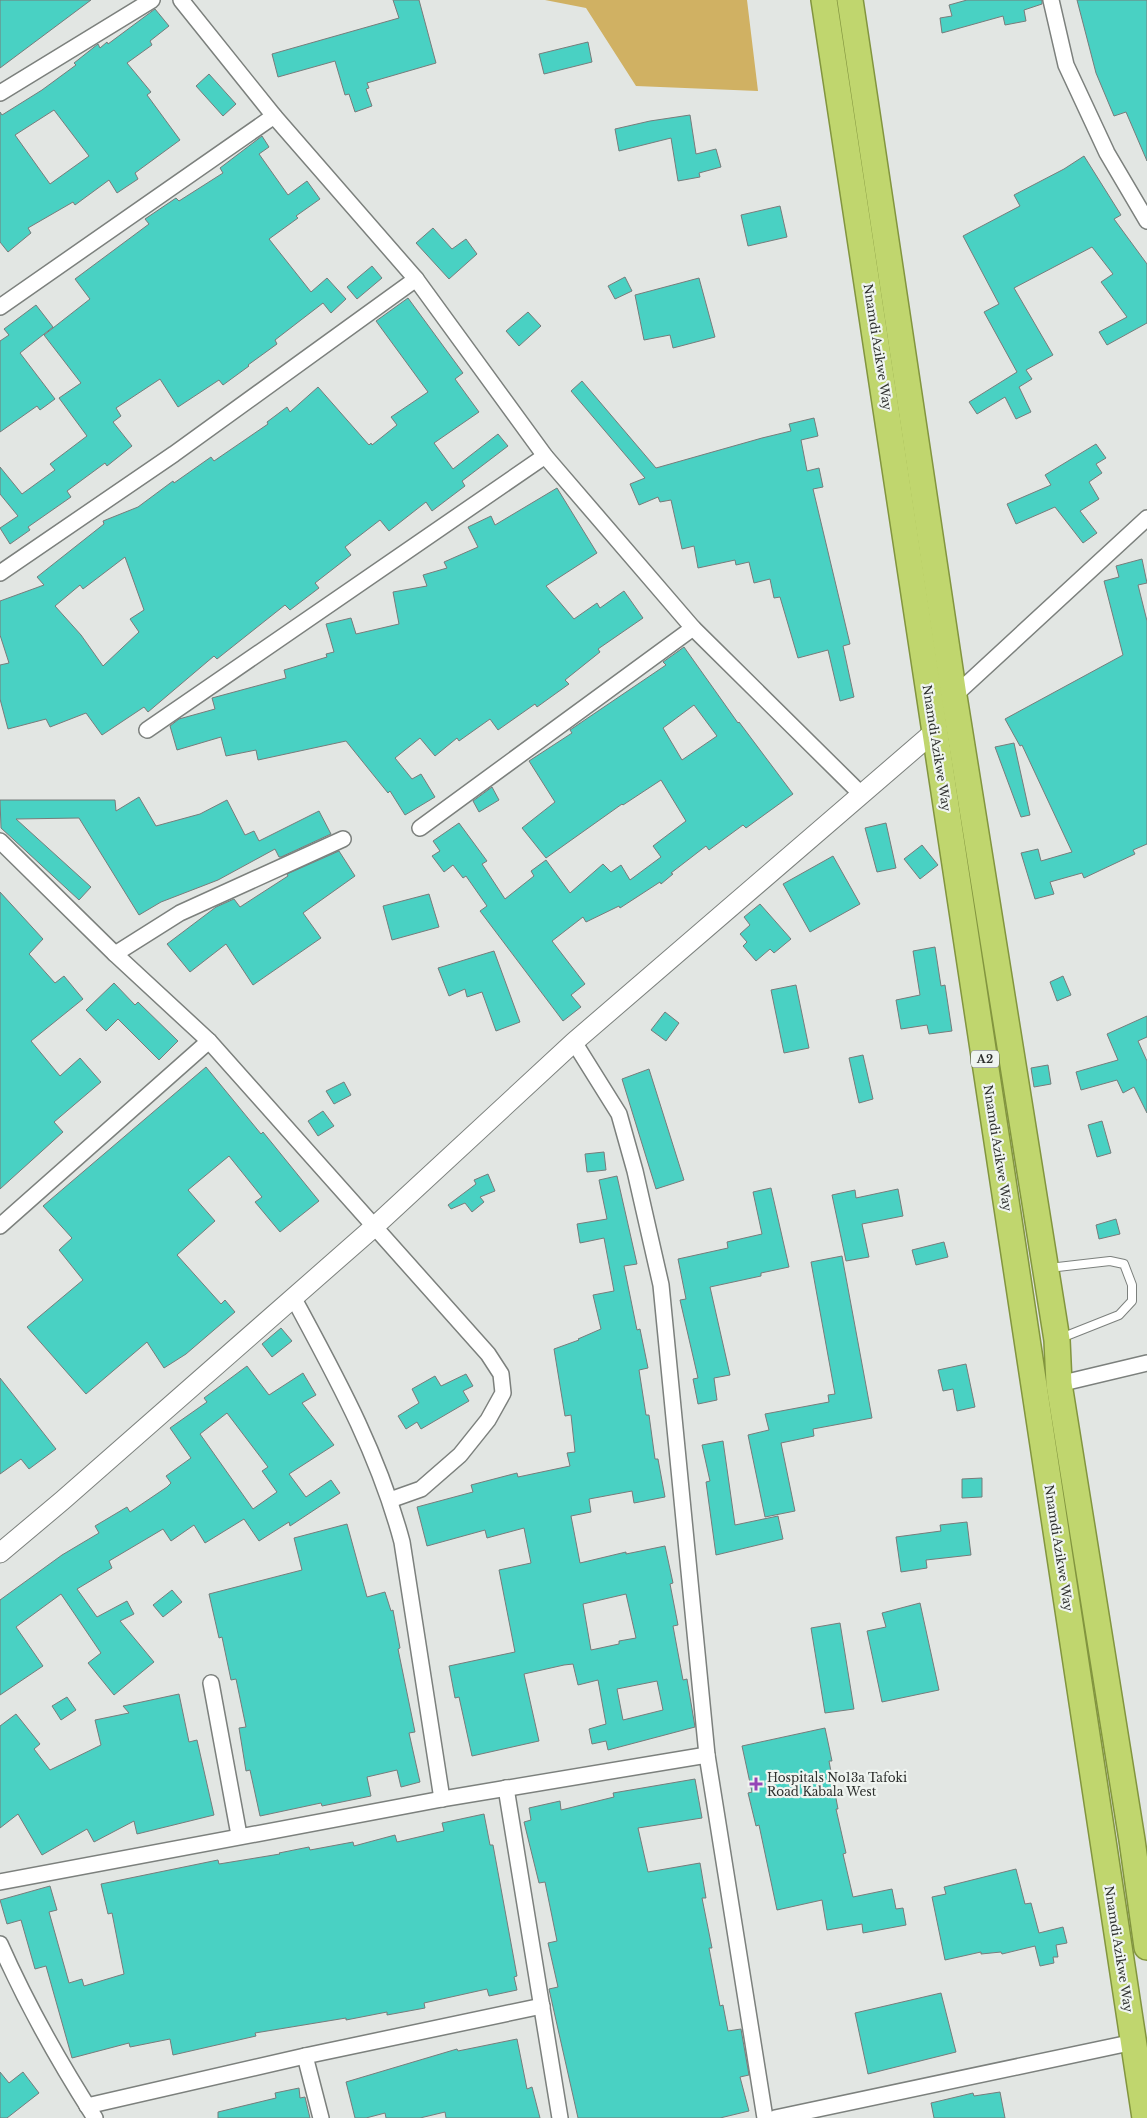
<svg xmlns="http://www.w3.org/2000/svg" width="1147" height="2118" font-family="'Libre Baskerville',serif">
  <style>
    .green { fill: #d0b163 }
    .building { fill: #49d1c3; stroke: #777c7b; fill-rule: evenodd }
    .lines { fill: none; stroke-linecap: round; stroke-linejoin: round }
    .service-casing { stroke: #7c807d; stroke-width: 10 }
    .minor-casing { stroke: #7c807d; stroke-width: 18 }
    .tertiary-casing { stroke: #7c807d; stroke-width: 21 }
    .trunk-casing { stroke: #82953f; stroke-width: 28 }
    .service { stroke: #fff; stroke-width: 8 }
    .minor { stroke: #fff; stroke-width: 15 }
    .tertiary { stroke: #fff; stroke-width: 19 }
    .trunk { stroke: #c0d66e; stroke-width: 25 }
    .poi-dot { fill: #9446b7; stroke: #eff4f0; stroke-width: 2 }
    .labels { text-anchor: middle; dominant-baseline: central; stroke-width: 4.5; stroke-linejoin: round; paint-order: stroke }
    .shield { fill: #eff4f0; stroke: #676a68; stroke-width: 1 }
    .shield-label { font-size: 11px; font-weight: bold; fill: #2d2f2d }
    .street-label { font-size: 12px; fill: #2d2f2d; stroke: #eff4f0 }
    .poi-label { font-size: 12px; fill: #2d2f2d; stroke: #eff4f0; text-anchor: start }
  </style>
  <rect width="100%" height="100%" fill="#e2e6e3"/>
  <path class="green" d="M545,0H747L758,91L636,86L586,8Z"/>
  <g class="building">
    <path d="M0,0H91L0,68Z"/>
    <path d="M393,0H419L436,63L367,83L369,88L366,89L372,106L355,112L349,94L345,95L335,61L278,77L272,54L399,18Z"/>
    <path d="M967,0H1042V4L1024,10L1026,21L1005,25L1003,16L942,33L940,18L952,16L949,5Z"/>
    <path d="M1077,0H1147V161L1126,112L1114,116L1096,73Z"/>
    <path d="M155,9L169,26L150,41L152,45L127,63L151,92L147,95L180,140L135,173L138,179L117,193L109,180L75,205L73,202L28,228L31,233L8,252L0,242V112L2,115L42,90L76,65L74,63L98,44L100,48L107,42L108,44ZM54,110L89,156L50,184L15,135Z"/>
    <path d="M588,42L592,62L544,74L539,54Z"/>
    <path d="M209,74L236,104L223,116L196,86Z"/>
    <path d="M690,115L696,154L716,149L721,167L699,173L700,177L678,181L671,138L619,151L615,129L650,121Z"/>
    <path d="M262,136L269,147L259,154L288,195L307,181L320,199L296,216L298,218L269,239L311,292L327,278L346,299L331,313L323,303L275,340L277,344L248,365L249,366L223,385L219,380L178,407L160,379L116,408L121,416L113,422L132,446L107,466L105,463L67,491L71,497L28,527L30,530L10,544L0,528L18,516L0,494V467L22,494L55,470L50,464L87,436L59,398L81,383L44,335L90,299L75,279L149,224L145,219L176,198L179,201L223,173L220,168Z"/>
    <path d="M1084,156L1121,215L1114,219L1147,264V323L1107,345L1099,332L1127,317L1101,282L1113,274L1092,247L1014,288L1053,355L1026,370L1032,379L1019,387L1031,412L1016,419L1005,397L977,414L969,402L1017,372L984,312L999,304L963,236L1020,206L1014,195L1064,169Z"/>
    <path d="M780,206L787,237L748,246L741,215Z"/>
    <path d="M433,228L452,249L466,239L477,254L449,279L416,243Z"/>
    <path d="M372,266L382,278L357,299L347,287Z"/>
    <path d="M625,277L632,291L615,299L608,286Z"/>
    <path d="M699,278L715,337L673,348L670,335L644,340L635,295Z"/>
    <path d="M408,298L463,373L455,379L479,412L434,443L453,469L498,434L508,446L462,481L465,486L432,511L426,502L389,531L380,520L345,547L351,555L315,583L319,588L290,610L285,605L217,659L214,656L148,712L144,707L102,735L86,713L50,727L46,719L8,729L0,699V665L9,663L0,635V601L44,585L37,577L104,524L103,521L138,507L173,481L174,483L211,457L214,461L268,424L267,422L287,407L290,412L318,387L369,445L371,443L372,445L397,425L391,417L428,392L376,321ZM125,557L144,610L130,619L139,632L103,666L81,635L55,606L80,585L83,589Z"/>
    <path d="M36,305L53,327L20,353L55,399L40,410L37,406L0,432V341L9,335L4,329Z"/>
    <path d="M528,312L541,326L519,346L506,331Z"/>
    <path d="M582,381L656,468L762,438L791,431L789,424L814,418L818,436L801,440L807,471L819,468L823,487L813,489L850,644L843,646L854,697L840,701L828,650L798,658L780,597L774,598L770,579L754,583L749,562L736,565L735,560L698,568L694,546L682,549L671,500L660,502L658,497L639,505L630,484L645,478L571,391Z"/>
    <path d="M1096,444L1106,458L1096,464L1102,473L1089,482L1099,499L1080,511L1097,533L1083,543L1055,507L1016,524L1007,504L1051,485L1045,475Z"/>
    <path d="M557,488L597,553L546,586L574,619L597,603L600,608L624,591L643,618L598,649L600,652L565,680L569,684L537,707L535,704L498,730L490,719L459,741L457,738L435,756L420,738L395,758L412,779L421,774L435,797L405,815L390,791L388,793L346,741L258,760L256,750L226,756L221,737L177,750L170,726L179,719L215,709L212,698L286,678L284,670L327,657L326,654L334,652L326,624L351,618L356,634L399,624L393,592L427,586L423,575L447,568L444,562L478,547L468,527L491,516L495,525Z"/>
    <path d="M1142,559L1147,583L1138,585L1147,621V844L1133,850L1135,854L1084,878L1082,873L1050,882L1054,894L1035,899L1021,853L1038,849L1041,861L1072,852L1022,745L1020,746L1005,719L1123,655L1104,581L1119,577L1116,566Z"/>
    <path d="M684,647L738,723L739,722L793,794L746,828L743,825L709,850L706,846L671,873L673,874L661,884L660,882L620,908L619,906L586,922L583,917L552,941L585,984L571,995L581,1007L563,1021L480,911L487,906L466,876L463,878L453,865L444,872L432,856L440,851L433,841L459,823L487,861L482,864L505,899L534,876L531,871L546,860L570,893L603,864L611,872L621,865L630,880L661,857L653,846L686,821L661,780L623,805L622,804L546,858L522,828L555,802L529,761L572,733L570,730L666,665L663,662ZM694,705L717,736L682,760L663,728Z"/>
    <path d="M1014,743L1030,815L1021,817L995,747Z"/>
    <path d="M492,787L499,800L479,812L473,801Z"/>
    <path d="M139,797L156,826L200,814L227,800L245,835L254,831L259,841L319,811L331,834L281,857H279L275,849L218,880L161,902L139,915L79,818L16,819L91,887L79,900L1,828L0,800H115L116,811Z"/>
    <path d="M886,823L896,868L877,872L865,828Z"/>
    <path d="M922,845L938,865L920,879L904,859Z"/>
    <path d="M339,851L355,876L303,913L321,938L253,985L226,944L190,972L167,944L216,907L234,899L240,907L288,876L287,874Z"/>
    <path d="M833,856L860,904L810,932L783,884Z"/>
    <path d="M0,892L43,939L29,954L55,983L64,976L83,999L31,1041L60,1076L80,1058L101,1082L54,1122L63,1132L0,1189Z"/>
    <path d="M429,894L439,927L392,940L383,906Z"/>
    <path d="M760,904L791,939L774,953L770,949L756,961L743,946L747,942L740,934L750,925L744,917Z"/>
    <path d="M935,947L941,986L945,985L952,1031L929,1034L927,1025L901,1029L896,1000L920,995L913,951Z"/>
    <path d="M494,951L520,1022L496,1031L482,992L467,997L465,989L449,996L438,968Z"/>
    <path d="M1063,976L1071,995L1057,1001L1050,982Z"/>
    <path d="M114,983L135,1005L138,1002L178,1041L159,1060L118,1019L106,1031L86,1010Z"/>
    <path d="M796,985L809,1048L784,1053L771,990Z"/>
    <path d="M665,1012L679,1023L666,1041L651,1030Z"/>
    <path d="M1147,1016V1037L1138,1041L1147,1061V1113L1134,1087L1123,1093L1117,1080L1081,1090L1076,1072L1118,1060L1107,1034Z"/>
    <path d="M863,1055L873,1099L859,1103L849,1058Z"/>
    <path d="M1048,1065L1051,1084L1034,1087L1031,1068Z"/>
    <path d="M206,1067L261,1134L263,1132L319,1201L280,1232L255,1202L262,1197L229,1156L188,1190L215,1221L177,1255L221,1304L225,1300L235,1312L186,1354L164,1368L147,1342L86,1394L27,1327L83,1280L59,1250L72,1238L43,1206Z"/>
    <path d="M649,1069L684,1180L656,1189L622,1079Z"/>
    <path d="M344,1082L351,1095L334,1104L326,1091Z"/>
    <path d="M323,1111L334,1126L318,1136L308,1121Z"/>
    <path d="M1102,1121L1111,1153L1097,1157L1088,1125Z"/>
    <path d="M604,1152L606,1170L587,1172L585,1154Z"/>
    <path d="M488,1174L495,1191L480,1197L484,1202L472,1212L465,1203L451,1209L448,1205L476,1184L474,1180Z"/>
    <path d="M617,1176L637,1264L624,1266L637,1330L640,1329L648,1368L639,1370L646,1415H649L655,1459H658L665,1497L634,1503L632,1491L589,1499L591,1512L571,1516L580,1563L626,1552V1554L665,1546L673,1583L670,1584L678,1625L673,1626L683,1680L687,1679L695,1727L608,1750L606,1741L592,1744L589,1729L606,1724L598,1680L578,1685L573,1664L564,1665L524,1674L539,1741L472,1756L459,1697L455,1698L449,1666L515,1652L499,1570L531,1563L524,1528L487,1538L485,1530L427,1546L417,1507L473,1492L471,1485L517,1473L518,1477L570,1466L567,1453L575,1452L571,1415L565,1416L554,1349L579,1340L578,1339L601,1329L593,1295L614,1291L604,1238L580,1243L577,1224L607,1219L599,1180ZM626,1594L636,1638L619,1641V1644L591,1650L583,1604ZM657,1681L663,1710L623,1720L617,1689Z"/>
    <path d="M771,1188L789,1267L761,1273V1276L710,1287L730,1375L714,1378L717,1400L698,1404L693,1379L698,1378L680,1300L686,1299L678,1259L728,1248L727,1242L762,1234L753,1192Z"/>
    <path d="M898,1189L903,1216L862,1224L869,1257L846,1261L832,1195L855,1190L856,1198Z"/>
    <path d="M1116,1219L1120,1234L1099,1239L1096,1225Z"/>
    <path d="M944,1242L948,1257L916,1265L912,1250Z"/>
    <path d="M842,1256L872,1418L813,1429L814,1436L781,1443L795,1511L765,1517L748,1435L769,1430L765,1414L829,1402L828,1395L835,1394L811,1262Z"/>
    <path d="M281,1328L292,1341L272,1357L262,1344Z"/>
    <path d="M966,1364L975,1407L957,1411L953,1389L943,1391L938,1370Z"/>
    <path d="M247,1366L269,1395L303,1373L316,1395L302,1403L334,1445L289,1474L306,1497L331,1480L340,1493L290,1526L289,1522L259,1541L244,1519L205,1543L194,1525L171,1541L163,1529L109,1561L112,1568L77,1589L97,1617L127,1601L134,1614L120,1621L154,1662L114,1695L88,1663L101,1653L61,1594L16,1627L43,1666L0,1695V1600L62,1555L99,1533L95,1526L127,1507L130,1512L167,1487L171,1483L166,1476L191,1458L170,1428L207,1402L204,1398ZM227,1413L268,1467L262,1471L277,1492L253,1509L200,1434Z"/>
    <path d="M466,1374L473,1386L463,1391L469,1401L421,1429L417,1422L406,1429L398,1416L419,1403L412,1389L435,1376L441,1386Z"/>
    <path d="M0,1378L56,1449L29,1469L21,1459L0,1474Z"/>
    <path d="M723,1441L735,1525L778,1516L783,1539L716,1555L706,1482L710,1481L702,1445Z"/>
    <path d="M982,1478V1497L962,1498V1479Z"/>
    <path d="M967,1522L971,1555L926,1560L927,1568L901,1572L896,1537L941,1531L940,1525Z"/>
    <path d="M347,1524L367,1597L385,1592L391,1611L393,1610L400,1648L398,1649L415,1732L409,1733L420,1782L401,1787L397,1770L367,1777L371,1796L322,1806L321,1803L260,1816L250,1770L246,1771L239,1728L246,1727L236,1679L231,1680L222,1637L219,1638L209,1594L302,1570L294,1538Z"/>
    <path d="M172,1590L182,1602L163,1617L153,1605Z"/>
    <path d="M920,1603L939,1690L882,1702L867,1631L886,1627L882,1613Z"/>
    <path d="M840,1623L854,1709L825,1713L811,1628Z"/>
    <path d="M179,1694L189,1742L197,1740L214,1815L137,1834L134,1821L94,1842L87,1829L42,1855L18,1814L0,1828V1726L16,1714L40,1744L34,1749L50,1770L101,1745L95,1720L129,1713L123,1706Z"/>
    <path d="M67,1697L76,1710L61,1720L52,1706Z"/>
    <path d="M825,1728L832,1761H829L838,1809H836L846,1853L843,1854L853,1897L892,1889L896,1909L903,1908L906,1925L863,1933L862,1924L827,1930L822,1900L777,1910L759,1825L756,1826L748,1793L752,1792L742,1746Z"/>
    <path d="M695,1779L702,1818L638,1828L648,1872L700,1863L706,1898H702L712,1948H709L720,2006L723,2005L728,2031L741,2029L749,2075L740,2077L749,2111L720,2118H578L549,1989L558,1987L548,1943L557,1941L545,1882L539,1883L524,1822L531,1820L529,1808L560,1801L561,1810L614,1797L613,1793Z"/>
    <path d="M484,1814L490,1845H493L517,1976L514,1977L517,1990L489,1996L487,1989L424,2003L425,2008L387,2015V2012L346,2020V2018L255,2033L256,2036L173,2055L170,2039L130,2047L129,2043L72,2058L46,1966L35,1969L21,1920L7,1924L0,1900L50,1886L57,1910L49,1912L69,1983L82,1979L84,1986L124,1974L112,1913L108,1914L101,1884L218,1860L219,1864L280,1854L279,1853L309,1847L310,1850L353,1842L354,1846L395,1835L397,1842L444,1831L442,1823Z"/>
    <path d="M1016,1869L1025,1904L1031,1903L1039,1933L1063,1927L1067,1943L1056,1945L1058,1957H1053L1054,1963L1040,1966L1035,1946L1002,1954L1001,1952L981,1954V1952L945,1960L932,1897L946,1894L944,1887Z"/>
    <path d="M941,1993L956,2052L868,2074L855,2013Z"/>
    <path d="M517,2039L527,2089L532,2087L540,2118H446L445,2112L420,2118H386L385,2113L366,2118H355L346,2082L457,2049L458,2051Z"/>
    <path d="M0,2072L9,2083L23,2072L39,2093L7,2118H0Z"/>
    <path d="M299,2088L300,2098L305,2097L310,2118H218V2112L276,2098L275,2093Z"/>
    <path d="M1000,2092L1005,2118H934L931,2103L973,2093L974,2096Z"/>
  </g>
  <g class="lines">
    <defs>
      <path id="service" d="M1049,1268L1110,1261L1124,1264L1132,1285V1301L1119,1315L1061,1338"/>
      <g id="minor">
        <path d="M181,0L274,116L416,279L545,456L693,628L862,795"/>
        <path d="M1051,0L1066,65L1107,153L1147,221"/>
        <path d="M0,93L152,0"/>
        <path d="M0,307L274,116"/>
        <path d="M0,573L174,454L416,279"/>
        <path d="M954,696L1147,518"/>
        <path d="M147,730L545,456"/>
        <path d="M420,828L693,628"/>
        <path d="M0,841L115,954L209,1041L488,1354L501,1374L503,1393L488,1420L460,1455L421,1489L390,1500"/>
        <path d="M115,954L180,913L343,839"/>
        <path d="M574,1042L619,1114L635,1171L661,1285L707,1755L765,2118"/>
        <path d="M0,1226L209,1041"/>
        <path d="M293,1297C336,1377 378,1452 402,1542L442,1799"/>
        <path d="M1059,1384L1147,1363"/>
        <path d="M211,1683L239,1835"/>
        <path d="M506,1788L560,2118"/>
        <path d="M0,1882L442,1799L707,1755"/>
        <path d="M0,1944C27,2005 59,2062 95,2118"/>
        <path d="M305,2056L321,2118"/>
        <path d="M87,2106L305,2056L542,2006"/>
        <path d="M775,2118L1134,2042"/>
      </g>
      <path id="tertiary" d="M0,1553L63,1500L374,1227L574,1042L935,731"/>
      <g id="trunk">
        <path d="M824,0L1145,2118"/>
        <path d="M850,0L954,696L1057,1340L1059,1384L1132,1840L1147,1947"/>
      </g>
    </defs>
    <use href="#service" class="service-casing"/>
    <use href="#minor" class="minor-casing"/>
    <use href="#tertiary" class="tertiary-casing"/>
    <use href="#trunk" class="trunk-casing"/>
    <use href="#service" class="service"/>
    <use href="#minor" class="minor"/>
    <use href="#tertiary" class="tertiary"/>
    <use href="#trunk" class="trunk"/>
  </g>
  <path class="poi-dot" d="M753.5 1776.5h5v5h5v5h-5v5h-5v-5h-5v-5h5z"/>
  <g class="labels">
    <rect class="shield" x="971" y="1050.5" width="28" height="17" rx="4"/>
    <g class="shield-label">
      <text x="985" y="1059">A2</text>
    </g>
    <g class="street-label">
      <text transform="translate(878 347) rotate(81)">Nnamdi Azikwe Way</text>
      <text transform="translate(937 748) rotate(81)">Nnamdi Azikwe Way</text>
      <text transform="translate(998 1148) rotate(81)">Nnamdi Azikwe Way</text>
      <text transform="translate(1059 1548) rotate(81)">Nnamdi Azikwe Way</text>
      <text transform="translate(1119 1949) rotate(81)">Nnamdi Azikwe Way</text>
    </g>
    <g class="poi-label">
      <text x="767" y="1777">Hospitals No13a Tafoki<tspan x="767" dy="14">Road Kabala West</tspan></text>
    </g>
  </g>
</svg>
